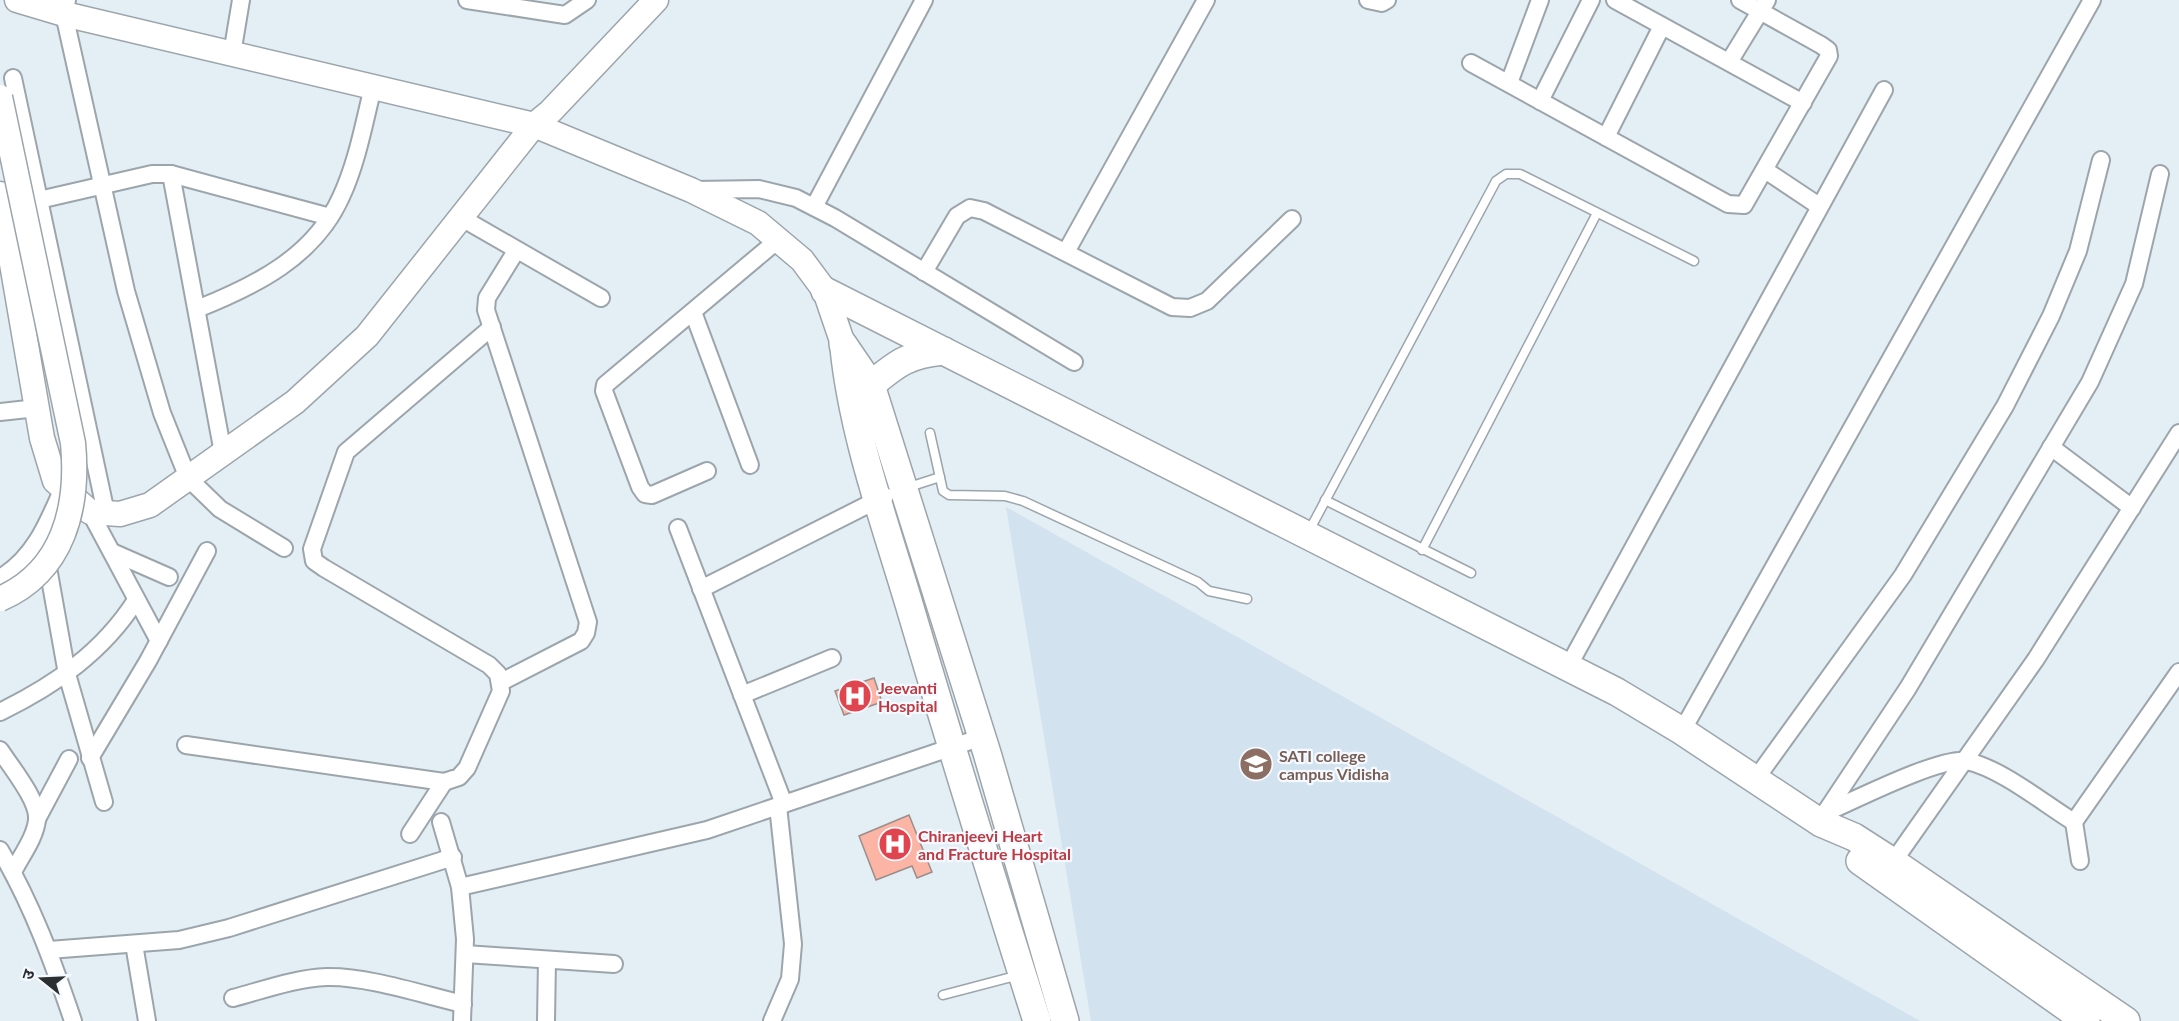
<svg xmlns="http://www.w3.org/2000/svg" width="2179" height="1021" font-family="Lato,'Noto Sans Devanagari',sans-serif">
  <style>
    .built { fill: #d2e2ef }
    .building { fill: #fcb4a4; stroke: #9a8e8b; stroke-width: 1.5 }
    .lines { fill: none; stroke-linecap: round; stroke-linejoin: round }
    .lane-casing { stroke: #9ca5ac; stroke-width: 11 }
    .street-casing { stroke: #9ca5ac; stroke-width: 20 }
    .secondary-casing { stroke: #9ca5ac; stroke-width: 27 }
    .primary-casing { stroke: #9ca5ac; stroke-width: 30 }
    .lane { stroke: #fff; stroke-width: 8 }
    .street { stroke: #fff; stroke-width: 16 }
    .secondary { stroke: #fff; stroke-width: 24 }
    .primary { stroke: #fff; stroke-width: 27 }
    .secondary-bridge-casing { stroke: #9ca5ac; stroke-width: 27; stroke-linecap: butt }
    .secondary-bridge { stroke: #fff; stroke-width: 24 }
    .labels { text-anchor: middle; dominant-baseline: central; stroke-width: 4.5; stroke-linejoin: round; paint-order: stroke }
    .health-label { font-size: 16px; font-weight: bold; fill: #be3a42; stroke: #f4faff; text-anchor: start }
    .education-label { font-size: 16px; font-weight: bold; fill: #785e54; stroke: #f4faff; text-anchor: start }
  </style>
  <rect width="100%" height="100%" fill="#e4eef5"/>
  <path class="built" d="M1006,507L1920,1021H1091Z"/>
  <g class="building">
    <path d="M874,678L882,702L844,715L835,691Z"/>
    <path d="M909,815L932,872L917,878L912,866L876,880L859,836Z"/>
  </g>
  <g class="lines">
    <defs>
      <g id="lane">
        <path d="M930,433L943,491L949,495L1005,496L1023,501L1198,582L1209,591L1247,599"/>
        <path d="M906,488L940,477"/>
        <path d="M1325,500L1471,573"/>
        <path d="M1309,531L1496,181L1506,174H1520L1694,261"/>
        <path d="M1422,550L1597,213"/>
        <path d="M943,995L1019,975"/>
      </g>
      <g id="street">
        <path d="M67,0L64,14L126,291L162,413L188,478L220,509L284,548"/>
        <path d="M467,0L565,15L587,0"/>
        <path d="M1368,0L1382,3L1387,0"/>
        <path d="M1615,0L1803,103"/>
        <path d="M232,54L241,0"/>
        <path d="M1729,62L1767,0"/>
        <path d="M1471,63L1728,204L1744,205L1829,56L1828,50L1821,45L1740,0"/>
        <path d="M13,78L106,513"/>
        <path d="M1509,83L1540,0"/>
        <path d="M1540,101L1591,0"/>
        <path d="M1606,137L1662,26"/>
        <path d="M1765,170L1819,206"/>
        <path d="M171,174L223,453"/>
        <path d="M695,190L759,189L796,198L835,218L1074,362"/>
        <path d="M39,200L152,174H171L330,217"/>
        <path d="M814,207L924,0"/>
        <path d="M460,217L601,298"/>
        <path d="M1066,252L1206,0"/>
        <path d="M924,272L957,216L970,208L984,211L1172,307L1190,308L1207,301L1292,219"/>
        <path d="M197,309C255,286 314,257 341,197C357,163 364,123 373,87"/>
        <path d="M693,312L750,465"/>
        <path d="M0,412L37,408"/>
        <path d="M2051,447L2132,508"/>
        <path d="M707,471L652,495L645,494L640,487L604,391L605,385L779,239"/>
        <path d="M90,512L159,641"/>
        <path d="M678,528L784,804"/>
        <path d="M42,534L67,674L104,802"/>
        <path d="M112,552L169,577"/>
        <path d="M0,578C34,558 48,523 63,488"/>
        <path d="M701,589L885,496"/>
        <path d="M1568,667L1884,90"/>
        <path d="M501,682L581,641L586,633L588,622L486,310L487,298L516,251"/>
        <path d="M742,695L832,658"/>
        <path d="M0,712C55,685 103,652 136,600"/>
        <path d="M1682,731L2092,0"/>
        <path d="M186,745L444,782L459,777L467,768L501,691L498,674L489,665L324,568L314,561L312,549L346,452L492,327"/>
        <path d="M0,750C11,767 39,801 37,820C35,838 21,856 13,872"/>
        <path d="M90,758L148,661L207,551"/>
        <path d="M1755,780L1903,575L2005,406L2051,316L2078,251L2101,160"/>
        <path d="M1825,813L1908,688L2090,382L2134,284L2160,174"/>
        <path d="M1825,813C1853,801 1941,756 1967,761C2002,769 2043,803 2074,822L2179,672"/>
        <path d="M37,819L69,759"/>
        <path d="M441,822L460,887L465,939L462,1021"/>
        <path d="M2074,822L2080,861"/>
        <path d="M410,834L444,782"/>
        <path d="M0,850C32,904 53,962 73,1021"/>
        <path d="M1893,862L2036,659L2179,433"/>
        <path d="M460,887L707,830L982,737"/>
        <path d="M134,944L147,1021"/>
        <path d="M49,950L179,940L229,928L453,857"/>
        <path d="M465,954L614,964"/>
        <path d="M233,998C263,990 296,978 327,977C367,976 424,995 463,1004"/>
        <path d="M546,1021L547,960"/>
        <path d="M772,1021L790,979L793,944L778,806"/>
      </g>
      <g id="secondary">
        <path d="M17,0L64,14L534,125L691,190L758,223L802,260L825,291L843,344"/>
        <path d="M0,194L42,438L55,481L90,512L120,514L150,505L295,402L367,336L534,125L550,112L656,0"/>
      </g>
      <g id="primary">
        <path d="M825,291L1617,692L1682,731L1821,823L1854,837L1893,862L2126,1021"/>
        <path d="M843,344L871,385L987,753L1065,1021"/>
        <path d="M844,348C853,435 884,520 909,604C950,743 993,882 1037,1021"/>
        <path d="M871,385C897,363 909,354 944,351"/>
        <path d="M1860,861L2086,1021"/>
      </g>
    </defs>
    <use href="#lane" class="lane-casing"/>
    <use href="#street" class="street-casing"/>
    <use href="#secondary" class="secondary-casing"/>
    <use href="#primary" class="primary-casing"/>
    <use href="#lane" class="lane"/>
    <use href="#street" class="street"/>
    <use href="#secondary" class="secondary"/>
    <use href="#primary" class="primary"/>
    <defs>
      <path id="secondary-bridge" d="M0,97L73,443C79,507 64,571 0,599"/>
    </defs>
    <use href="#secondary-bridge" class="secondary-bridge-casing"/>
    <use href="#secondary-bridge" class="secondary-bridge"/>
  </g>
  <defs>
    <symbol id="hospital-disc" viewBox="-11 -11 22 22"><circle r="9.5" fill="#e0444e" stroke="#f4faff"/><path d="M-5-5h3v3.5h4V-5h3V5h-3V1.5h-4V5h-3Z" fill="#fff"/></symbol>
    <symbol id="university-disc" viewBox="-11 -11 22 22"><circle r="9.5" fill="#8d6e63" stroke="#f4faff"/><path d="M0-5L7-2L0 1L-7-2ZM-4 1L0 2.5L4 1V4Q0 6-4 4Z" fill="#fff"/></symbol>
  </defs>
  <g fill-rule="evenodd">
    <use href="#hospital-disc" x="836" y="677" width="38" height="38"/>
    <use href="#university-disc" x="1237" y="745" width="38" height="38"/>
    <use href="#hospital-disc" x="876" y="825" width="38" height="38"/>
  </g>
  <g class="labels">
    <g class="health-label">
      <text x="878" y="687">Jeevanti<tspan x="878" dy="18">Hospital</tspan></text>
      <text x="918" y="835">Chiranjeevi Heart<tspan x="918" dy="18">and Fracture Hospital</tspan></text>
    </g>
    <g class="education-label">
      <text x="1279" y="755">SATI college<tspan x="1279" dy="18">campus Vidisha</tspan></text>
    </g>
  </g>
  <g transform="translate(42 979) rotate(288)" stroke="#f4faff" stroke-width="4.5" paint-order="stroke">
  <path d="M0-4.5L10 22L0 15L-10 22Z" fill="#2c2f32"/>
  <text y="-9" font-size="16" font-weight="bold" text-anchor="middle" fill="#2c2f32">उ</text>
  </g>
</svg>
